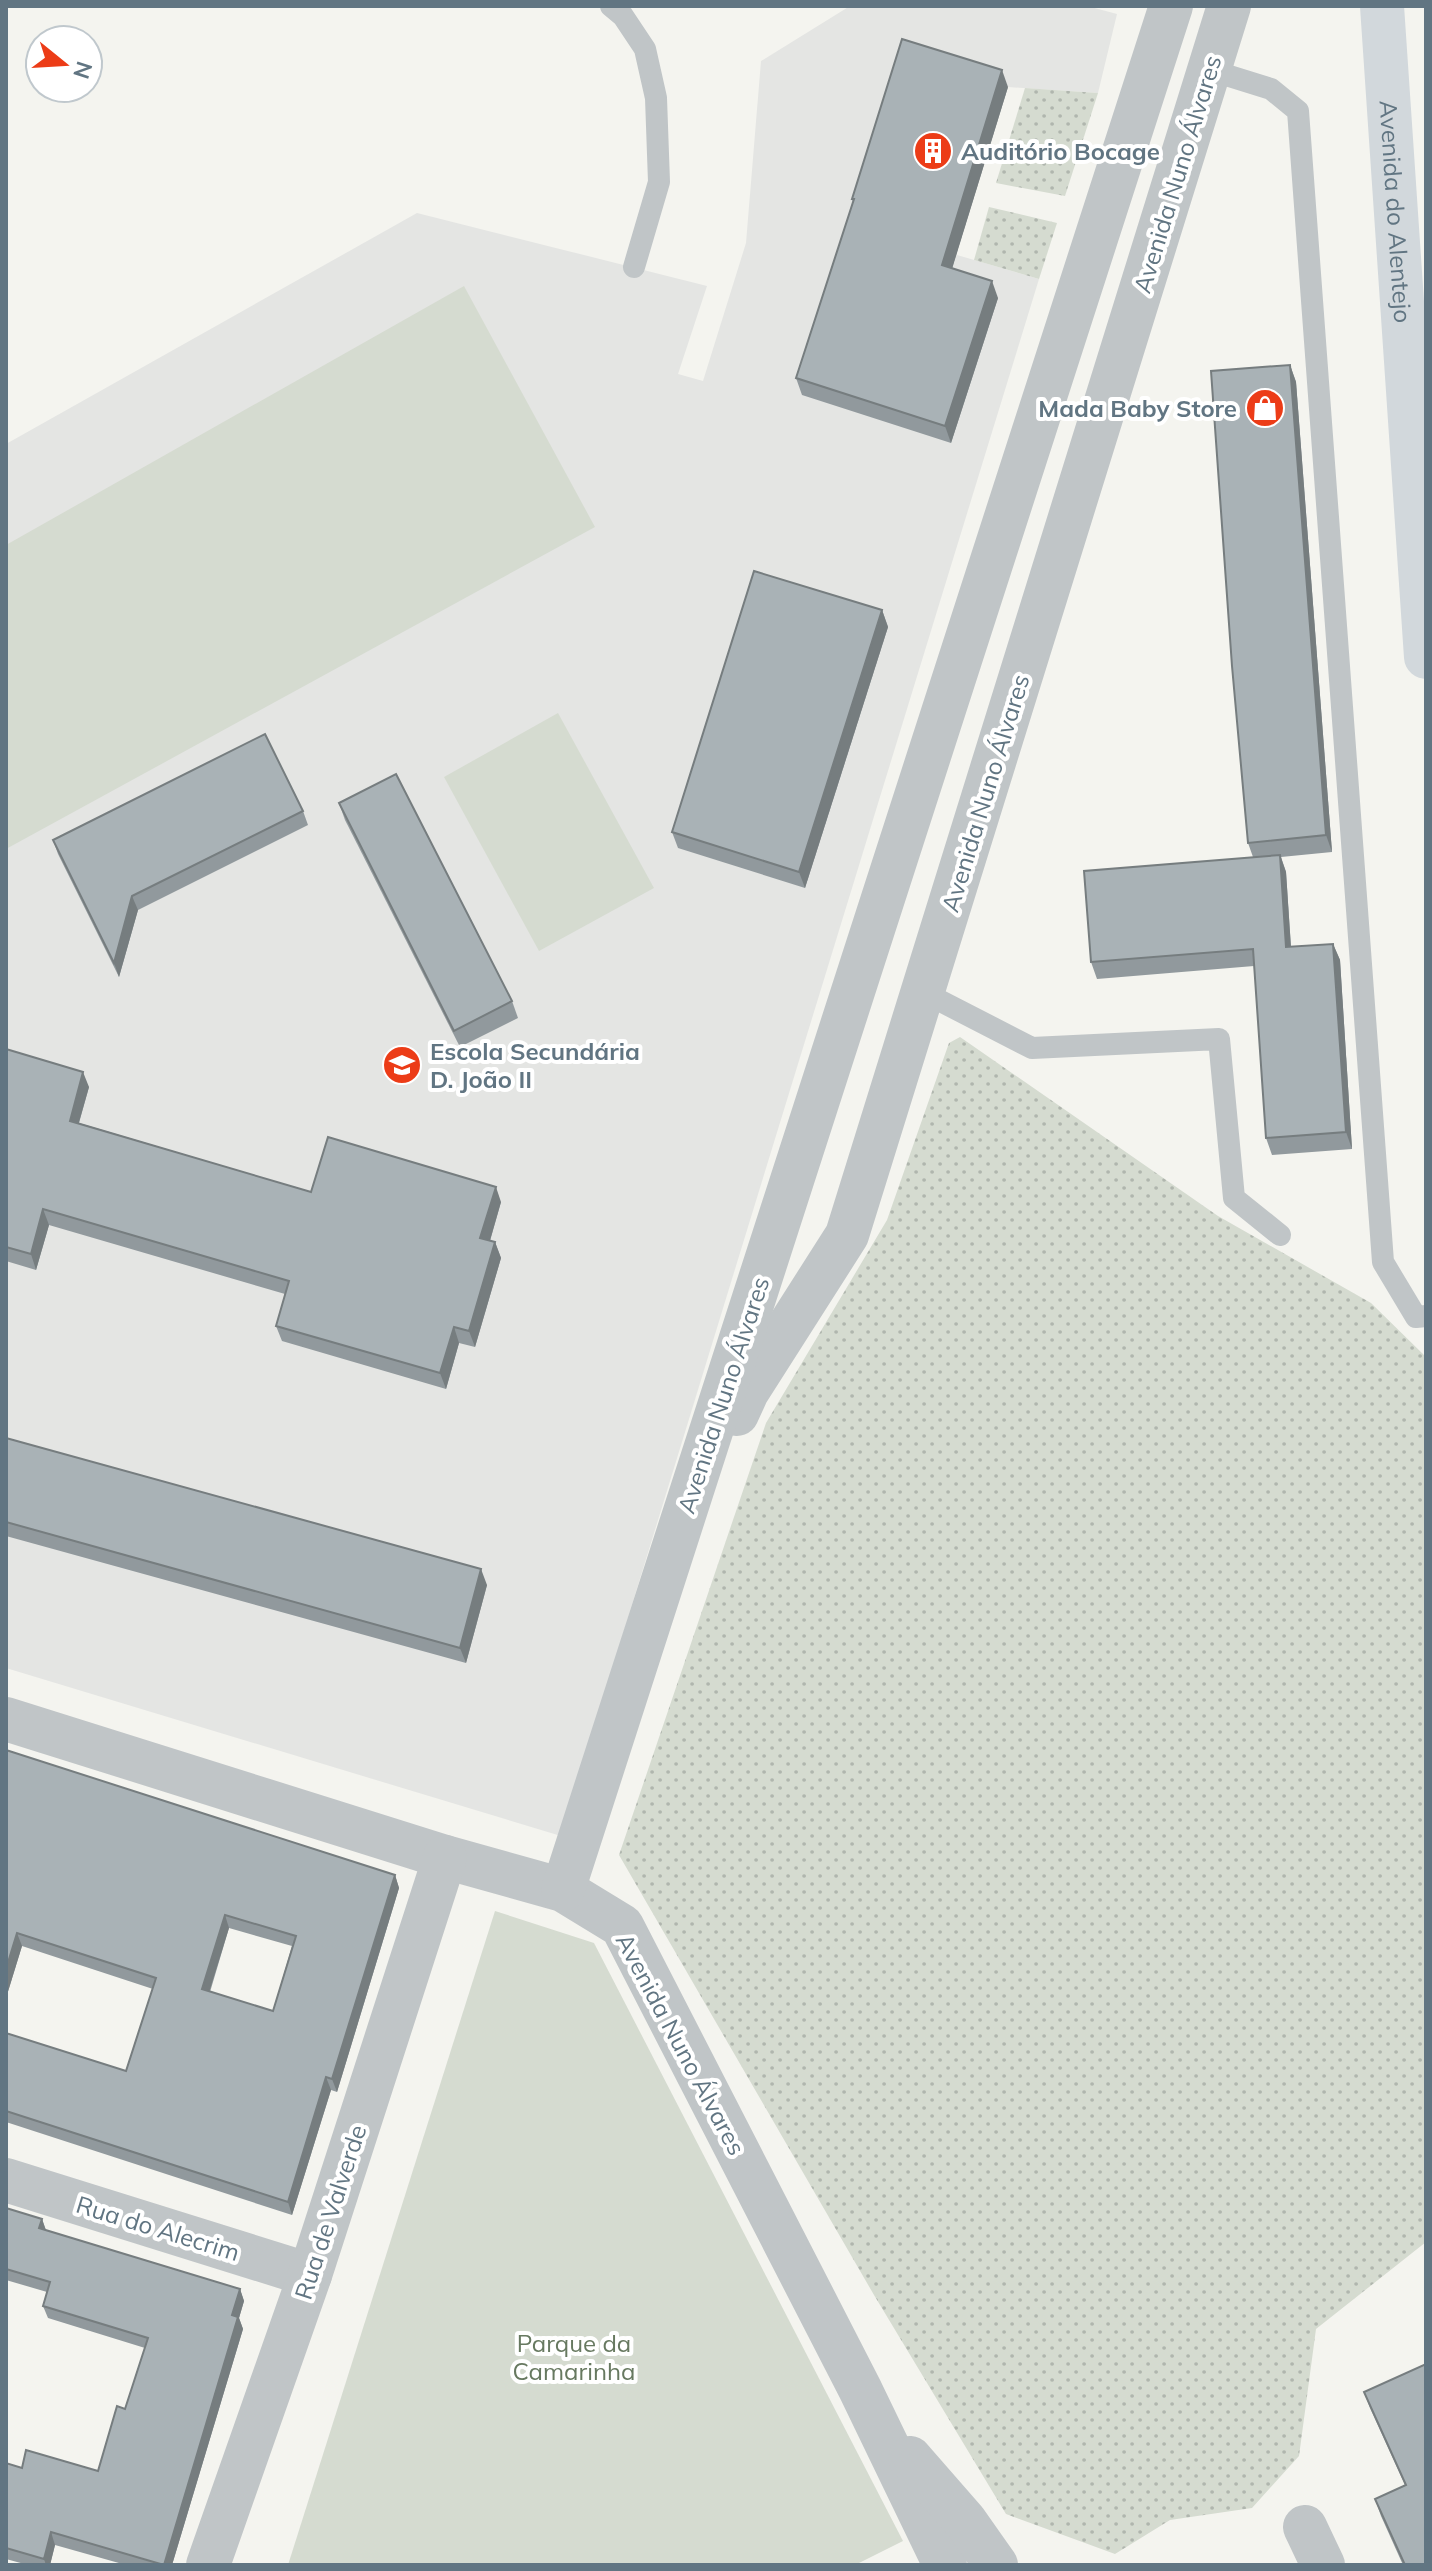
<svg xmlns="http://www.w3.org/2000/svg" width="1432" height="2571" font-family="Mulish,sans-serif">
  <style>
    .built { fill: #e4e5e3 }
    .grass { fill: url(#grass-dots) }
    .green { fill: #d5dbd0 }
    .lines { fill: none; stroke-linecap: round; stroke-linejoin: round }
    .service { stroke: #c0c5c7; stroke-width: 22 }
    .minor { stroke: #c0c5c7; stroke-width: 44 }
    .secondary { stroke: #d2d8dc; stroke-width: 44 }
    .wall { fill: #91999d; fill-rule: evenodd }
    .shaded-wall { fill: #767d7f }
    .building { fill: #a9b2b6; stroke: #767d7f; stroke-width: 2; fill-rule: evenodd }
    .labels { text-anchor: middle; dominant-baseline: central; stroke-width: 8; stroke-linejoin: round; paint-order: stroke }
    .poi-label { font-size: 24px; font-weight: bold; fill: #617582; stroke: #fff; text-anchor: start }
    .street-label { font-size: 24px; fill: #617582; stroke: #fff }
    .park-label { font-size: 24px; fill: #677960; stroke: #fff }
  </style>
  <defs>
    <pattern id="grass-dots" width="8" height="8" patternUnits="userSpaceOnUse" patternTransform="scale(2)"><rect width="8" height="8" fill="#d5dbd0"/><path d="M2 2h.1M6 6h.1" fill="none" stroke="#b0b6ae" stroke-width="1.8" stroke-linecap="round"/></pattern>
  </defs>
  <rect width="100%" height="100%" fill="#f4f4ef"/>
  <path class="built" d="M850,6H1087L1117,14L1098,93L1008,87L908,56L957,255L1039,279L561,1836L6,1668V444L417,213L707,286L678,374L703,381L746,243L761,61Z"/>
  <g class="grass">
    <path d="M1025,88L1098,93L1065,196L996,183Z"/>
    <path d="M989,207L1057,223L1039,279L974,260Z"/>
    <path d="M960,1037L1218,1216L1371,1303L1426,1357V2242L1316,2329L1299,2456L1252,2508L1170,2520L1115,2554L1006,2514L874,2295L619,1855L766,1423L887,1220L949,1043Z"/>
  </g>
  <g class="green">
    <path d="M464,286L595,527L6,849V545Z"/>
    <path d="M558,713L654,888L539,951L444,777Z"/>
    <path d="M495,1911L594,1943L903,2541L855,2565H288Z"/>
  </g>
  <g class="lines">
    <g class="service">
      <path d="M611,6L623,16L645,49L656,98L659,182L634,267"/>
      <path d="M1210,70L1271,89L1298,111L1383,1262L1416,1317L1426,1316"/>
      <path d="M923,992L1032,1048L1219,1039L1234,1198L1280,1235"/>
    </g>
    <g class="minor">
      <path d="M737,1414L747,1392L847,1235L1229,6"/>
      <path d="M6,1719L445,1857L563,1890L622,1926L860,2389L945,2565"/>
      <path d="M563,1890L1171,6"/>
      <path d="M6,2180L310,2275"/>
      <path d="M910,2458L965,2521L996,2565"/>
      <path d="M1305,2527L1323,2565"/>
      <path d="M208,2565L310,2275L445,1857"/>
    </g>
    <path class="secondary" id="s1" d="M1382,6L1426,657"/>
  </g>
  <g class="wall">
    <path d="M1008,87L952,268L998,298L951,443L802,395L796,378L853,202L852,199Z"/>
    <path d="M1290,365L1296,382L1332,852L1281,857L1286,872L1291,947L1333,944L1340,960L1352,1149L1272,1155L1266,1138L1254,966L1097,979L1091,962L1253,857L1248,843Z"/>
    <path d="M882,610L888,627L805,888L678,848L672,832Z"/>
    <path d="M339,803L512,1001L518,1018L460,1047L345,820Z"/>
    <path d="M303,811L308,825L138,910L119,977L58,854L53,840Z"/>
    <path d="M6,1049L89,1087L79,1123L311,1192L501,1202L490,1241L495,1242L501,1258L475,1347L459,1343L446,1389L282,1341L276,1326L285,1294L49,1225L36,1270L6,1261Z"/>
    <path d="M6,1438L487,1585L466,1663L6,1536Z"/>
    <path d="M6,1750L395,1875L399,1888L337,2092L331,2090L292,2215L6,2122V2033L126,2071L153,1989L22,1946L6,1998ZM229,1928L292,1946L273,2011L210,1992Z"/>
    <path d="M6,2208L42,2219L46,2230L240,2289L244,2301L239,2318L243,2329L172,2565H126L55,2545L50,2565H28L6,2559V2463L22,2468L98,2471L125,2409L145,2348L48,2318L43,2306L47,2292L6,2280Z"/>
    <path d="M1426,2364V2565H1403L1381,2516L1375,2499L1405,2485L1370,2408L1364,2392Z"/>
  </g>
  <g class="shaded-wall">
    <path d="M1002,70L1008,87L948,282L942,265Z"/>
    <path d="M992,281L998,298L951,443L945,426Z"/>
    <path d="M1290,365L1296,382L1332,852L1326,835Z"/>
    <path d="M882,610L888,627L805,888L799,872Z"/>
    <path d="M1280,855L1286,872L1292,964L1286,947Z"/>
    <path d="M132,896L138,910L119,977L114,963Z"/>
    <path d="M1333,944L1340,960L1352,1149L1346,1132Z"/>
    <path d="M83,1072L89,1087L75,1136L70,1121Z"/>
    <path d="M496,1187L501,1202L486,1254L480,1238Z"/>
    <path d="M43,1209L49,1225L36,1270L31,1254Z"/>
    <path d="M495,1242L501,1258L475,1347L469,1331Z"/>
    <path d="M454,1327L459,1343L446,1389L440,1373Z"/>
    <path d="M481,1569L487,1585L466,1663L460,1648Z"/>
    <path d="M395,1875L399,1888L337,2092L332,2079Z"/>
    <path d="M225,1915L229,1928L206,2002L202,1989Z"/>
    <path d="M17,1933L22,1946L6,1998V1969Z"/>
    <path d="M326,2077L331,2090L292,2215L288,2202Z"/>
    <path d="M42,2219L46,2231L39,2228Z"/>
    <path d="M240,2289L244,2301L239,2318L243,2329L172,2565H164L232,2315Z"/>
    <path d="M51,2532L55,2545L50,2565H46L44,2559Z"/>
  </g>
  <g class="building">
    <path d="M902,39L1002,70L942,265L992,281L945,426L796,378L854,199H852Z"/>
    <path d="M1290,365L1326,835L1248,843L1232,666L1211,371Z"/>
    <path d="M754,571L882,610L799,872L672,832Z"/>
    <path d="M265,734L303,811L132,896L114,963L53,840Z"/>
    <path d="M396,774L512,1001L454,1031L339,803Z"/>
    <path d="M1280,855L1286,947L1333,944L1346,1132L1266,1138L1253,949L1091,962L1084,871Z"/>
    <path d="M6,1049L83,1072L70,1121L311,1192L328,1137L496,1187L480,1238L495,1242L469,1331L454,1327L440,1373L276,1326L289,1281L43,1209L31,1254L6,1247Z"/>
    <path d="M6,1438L481,1569L460,1648L6,1522Z"/>
    <path d="M6,1750L395,1875L332,2079L326,2077L288,2202L6,2111V2033L126,2071L156,1978L17,1933L6,1969ZM225,1915L296,1936L273,2011L202,1989Z"/>
    <path d="M6,2208L42,2219L39,2228L240,2289L232,2315L238,2317L164,2565L51,2532L44,2559L6,2548V2463L22,2468L26,2450L98,2471L117,2406L125,2409L148,2338L43,2306L50,2282L6,2269Z"/>
    <path d="M1426,2364V2565H1405L1375,2499L1406,2485L1364,2392Z"/>
  </g>
  <defs>
    <symbol id="building-disc" viewBox="-11 -11 22 22"><circle r="9.5" fill="#ec3c17" stroke="#fff"/><path d="M-4-6H4V6H1V3H-1V6H-4ZM-2.5-4.3h1.7v1.8h-1.7ZM.8-4.3h1.7v1.8H.8ZM-2.5-1h1.7V.8h-1.7ZM.8-1h1.7V.8H.8Z" fill="#fff"/></symbol>
    <symbol id="shop-disc" viewBox="-11 -11 22 22"><circle r="9.5" fill="#ec3c17" stroke="#fff"/><path d="M-5-2.5h2.3a2.7 3.5 0 0 1 5.4 0H5L5.5 6h-11ZM-1.5-2.5h3a1.5 2.3 0 0 0-3 0Z" fill="#fff"/></symbol>
    <symbol id="school-disc" viewBox="-11 -11 22 22"><circle r="9.5" fill="#ec3c17" stroke="#fff"/><path d="M0-5L7-2L0 1L-7-2ZM-4 1L0 2.5L4 1V4Q0 6-4 4Z" fill="#fff"/></symbol>
  </defs>
  <g fill-rule="evenodd">
    <use href="#building-disc" x="911" y="129" width="44" height="44"/>
    <use href="#shop-disc" x="1243" y="386" width="44" height="44"/>
    <use href="#school-disc" x="380" y="1043" width="44" height="44"/>
  </g>
  <g class="labels">
    <g class="poi-label">
      <text x="961" y="151">Auditório Bocage</text>
      <text x="1237" y="408" text-anchor="end">Mada Baby Store</text>
      <text x="430" y="1051">Escola Secundária<tspan x="430" dy="28">D. João II</tspan></text>
    </g>
    <g class="street-label">
      <text transform="translate(1177 174) rotate(-73)">Avenida Nuno Álvares</text>
      <text stroke="none"><textPath href="#s1" startOffset="206">Avenida do Alentejo</textPath></text>
      <text transform="translate(985 793) rotate(-73)">Avenida Nuno Álvares</text>
      <text transform="translate(723 1395) rotate(-72)">Avenida Nuno Álvares</text>
      <text transform="translate(681 2044) rotate(62)">Avenida Nuno Álvares</text>
      <text transform="translate(330 2212) rotate(-72)">Rua de Valverde</text>
      <text transform="translate(158 2228) rotate(17)">Rua do Alecrim</text>
    </g>
    <g class="park-label">
      <text x="574" y="2343">Parque da<tspan x="574" dy="28">Camarinha</tspan></text>
    </g>
  </g>
  <rect width="1432" height="2571" fill="none" stroke="#617582" stroke-width="16"/>
  <g transform="translate(64 64) rotate(108)"><circle r="38" fill="#ffffff" stroke="#c0c8cd" stroke-width="2"/>
  <path d="M0-6L14 30L0 20L-14 30Z" fill="#ec3c17"/>
  <text y="-12" font-size="22" font-weight="bold" text-anchor="middle" fill="#617582">N</text>
  </g>
</svg>
